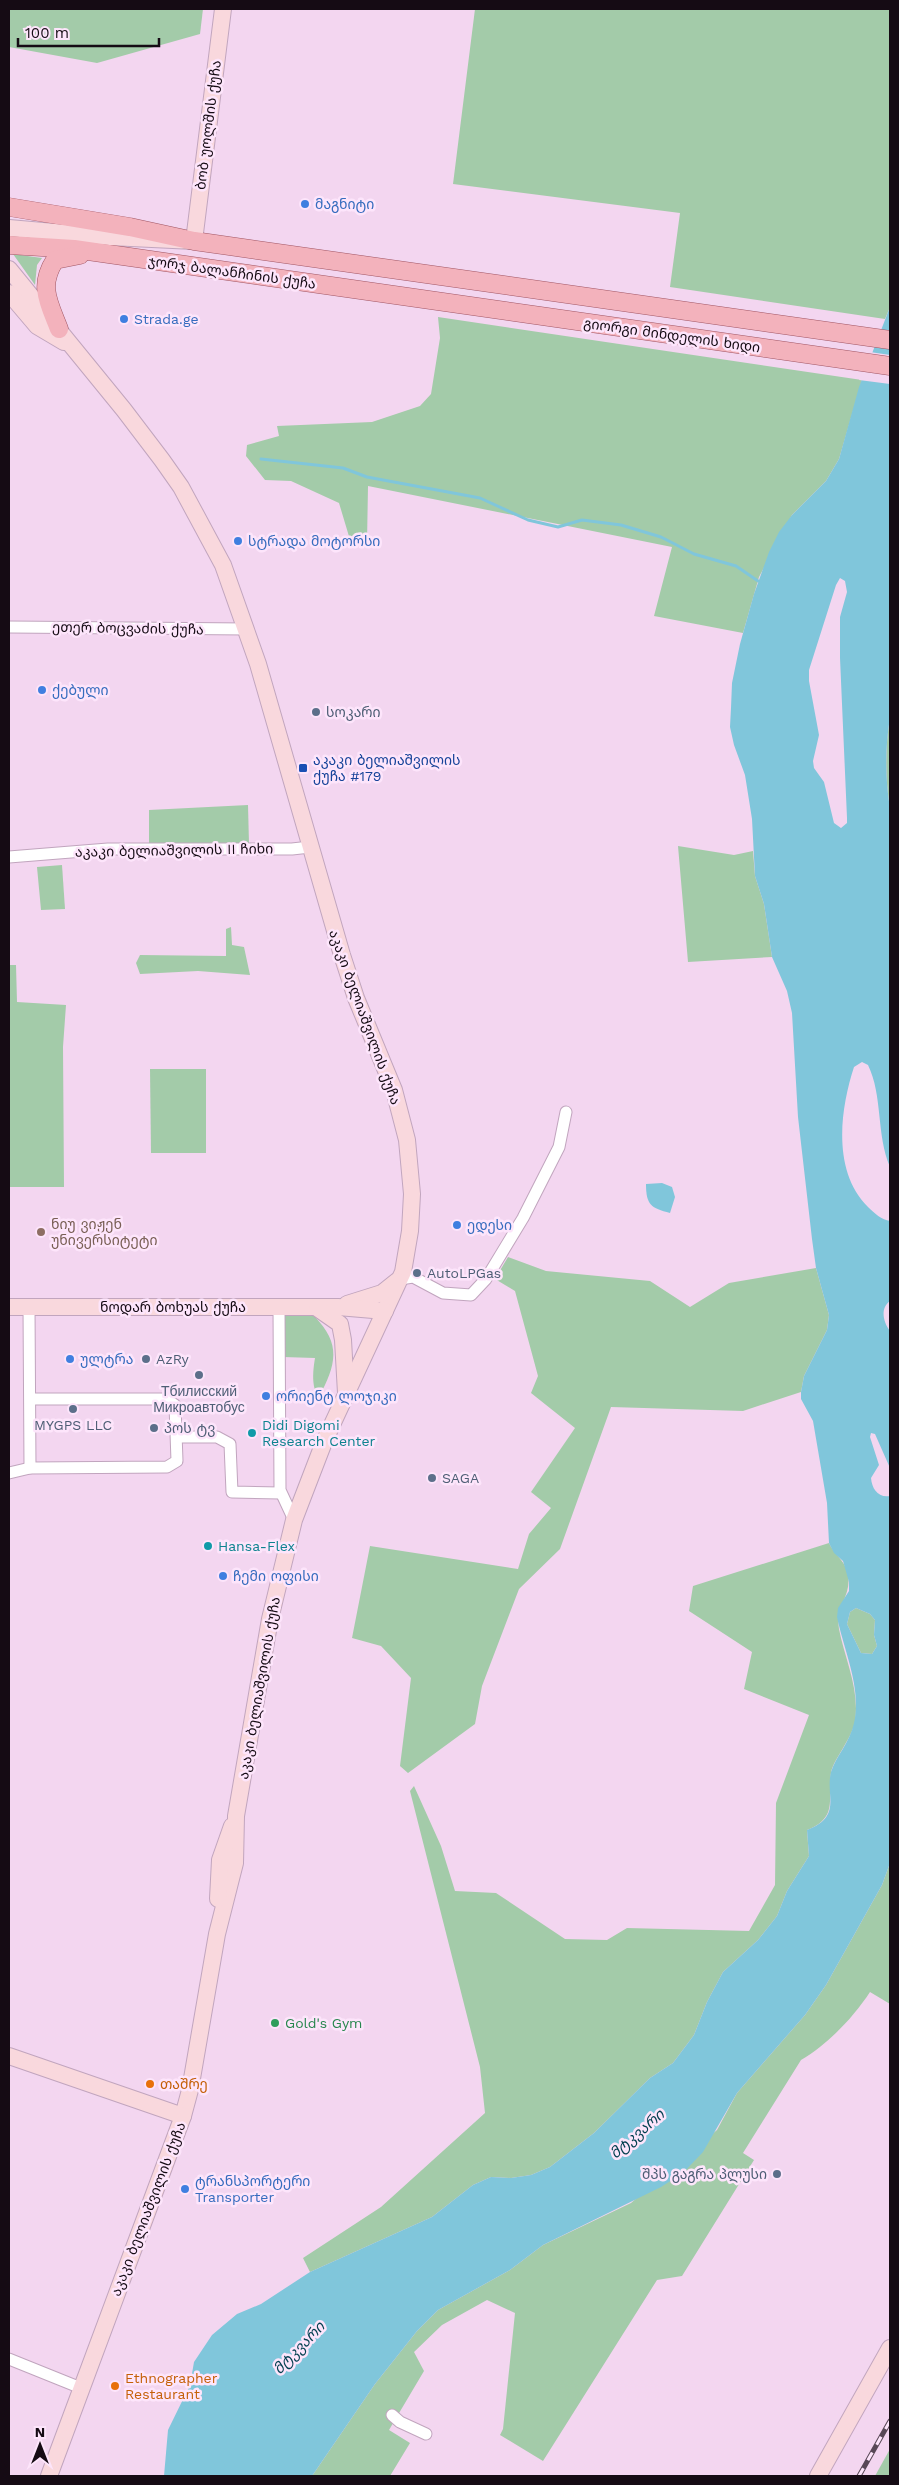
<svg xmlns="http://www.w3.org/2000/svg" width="899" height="2485" font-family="'Work Sans','Noto Sans Georgian',sans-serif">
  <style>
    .green { fill: #a3cba9 }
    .water { fill: #80c6db; fill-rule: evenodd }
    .pier { fill: #f3d6f0 }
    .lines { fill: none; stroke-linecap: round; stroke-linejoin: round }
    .stream { stroke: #80c6db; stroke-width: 3 }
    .street-casing { stroke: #c1a5be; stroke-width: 13 }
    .secondary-casing { stroke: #c1a5be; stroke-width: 18 }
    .primary-casing { stroke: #a05664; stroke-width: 19 }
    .street { stroke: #fff; stroke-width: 11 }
    .secondary { stroke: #f9d8dd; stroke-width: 16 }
    .primary { stroke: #f3b2bc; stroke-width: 18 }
    .rail-casing { stroke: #584856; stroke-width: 5 }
    .rail { stroke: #fde5fb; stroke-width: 3; stroke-dasharray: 9; stroke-linecap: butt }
    .shop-dot { fill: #3f7fe0; stroke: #fde5fb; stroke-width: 2 }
    .service-dot { fill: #5c6f8a; stroke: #fde5fb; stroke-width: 2 }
    .transit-dot { fill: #1a4fb4; stroke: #fde5fb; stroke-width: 2 }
    .education-dot { fill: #8d6e63; stroke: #fde5fb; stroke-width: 2 }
    .culture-dot { fill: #0f9aa8; stroke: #fde5fb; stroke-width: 2 }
    .leisure-dot { fill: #2e9e5b; stroke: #fde5fb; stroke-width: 2 }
    .food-dot { fill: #e8710a; stroke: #fde5fb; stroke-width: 2 }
    .labels { text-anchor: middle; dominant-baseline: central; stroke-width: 5; stroke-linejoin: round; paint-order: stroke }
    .street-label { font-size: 14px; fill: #150b14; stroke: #fde5fb }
    .shop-label { font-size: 14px; fill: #366cbe; stroke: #fde5fb; text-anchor: start }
    .service-label { font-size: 14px; fill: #4e5e75; stroke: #fde5fb; text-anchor: start }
    .transit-label { font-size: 14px; fill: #164399; stroke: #fde5fb; text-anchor: start }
    .education-label { font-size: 14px; fill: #785e54; stroke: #fde5fb; text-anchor: start }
    .culture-label { font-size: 14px; fill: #0d838f; stroke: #fde5fb; text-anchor: start }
    .leisure-label { font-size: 14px; fill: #27864d; stroke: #fde5fb; text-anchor: start }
    .food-label { font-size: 14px; fill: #c56008; stroke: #fde5fb; text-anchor: start }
    .water-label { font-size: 15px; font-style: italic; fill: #003f4f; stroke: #fde5fb }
  </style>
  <rect width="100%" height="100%" fill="#f3d6f0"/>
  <g class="green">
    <path d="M9,9H203L200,34L97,63L9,47Z"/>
    <path d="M475,9H890V307L885,319L670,287L680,213L453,184Z"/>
    <path d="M13,254L42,258L37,265L35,285Z"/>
    <path d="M438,317L862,380L839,459L826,481L792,515L759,577L743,633L654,616L672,547L368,486L367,543H351L339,503L291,481L265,480L246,456L247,445L279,436L277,426L372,422L420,406L431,394L440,338Z"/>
    <path d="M890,718V808C885,779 885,746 890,718Z"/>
    <path d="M248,805L249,844L149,843V810Z"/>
    <path d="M678,846L734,855L753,851L755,876L764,904L772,957L688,962Z"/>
    <path d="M62,865L65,909L41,910L37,867Z"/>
    <path d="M231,927L232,945L244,947L250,975L198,971L140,974L136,963L140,955L226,956V929Z"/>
    <path d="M9,965H16L17,1002L66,1005L63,1047L64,1187H9Z"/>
    <path d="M150,1069H206V1153H151Z"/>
    <path d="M508,1257L546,1271L650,1281L690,1307L729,1283L816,1268L829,1315L827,1330L804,1376L801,1392L743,1411L611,1407L560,1549L519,1589L482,1686L475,1724L408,1773L400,1766L411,1678L381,1646L352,1638L370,1546L518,1569L529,1534L551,1508L531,1492L575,1428L531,1393L538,1376L515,1291L495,1279Z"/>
    <path d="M304,1315L314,1316C342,1344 336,1365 319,1397C311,1388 313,1370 315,1358L283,1357L282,1316Z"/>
    <path d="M829,1543C834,1554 844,1560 847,1571C854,1594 835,1605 839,1629C845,1660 860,1689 855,1722C851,1740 833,1760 831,1773C827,1799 839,1817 807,1830L809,1856L787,1891L777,1916L758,1940L723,1972L707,2002L694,2035L673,2063L650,2078L594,2133L550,2167L531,2175L511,2178L491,2177L473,2185L432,2217L310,2272L303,2258L381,2207L485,2113L480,2067L410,1791L414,1786L441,1846L455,1891L496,1893L565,1939L607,1940L627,1928L749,1931L775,1885L776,1803L809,1715L744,1689L752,1652L689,1611L693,1586Z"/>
    <path d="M856,1608L870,1614L875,1620L874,1635L877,1646L872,1654L861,1653L847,1624L850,1612Z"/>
    <path d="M890,1863V2004L870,1992C853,2018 827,2045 801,2060L743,2153L754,2160L682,2276L657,2280L543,2461L500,2435L503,2429L515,2313L487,2300L442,2325L414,2352L424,2371L389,2430L410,2443L390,2476H312L375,2384L417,2331L438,2310L510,2270L543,2245L631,2203L717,2130L737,2093L805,2015L826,1985L882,1885Z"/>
    <path d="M890,2449V2476H875Z"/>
  </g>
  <g class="water">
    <path d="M890,307V718C885,746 885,779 890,808V1167C876,1134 883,1096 868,1065L862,1062L854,1067C840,1110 832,1171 868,1207C874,1213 882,1220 890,1221V1301C880,1308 883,1322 890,1331V1468L875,1434L871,1433L870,1437L879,1465L871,1478C872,1489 878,1498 890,1496V1863L882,1885L826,1985L805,2015L737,2093L703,2152L683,2173L661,2187L543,2245L510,2270L438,2310L417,2331L375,2384L312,2476H164L168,2430L190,2385L194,2362L212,2335L237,2314L261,2304L310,2272L432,2217L473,2185L491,2177L511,2178L531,2175L550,2167L594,2133L650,2078L673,2063L694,2035L707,2002L723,1972L758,1940L777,1916L787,1891L809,1856L807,1830C843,1816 825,1796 831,1772C835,1758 850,1742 854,1723C862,1688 844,1651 837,1617L838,1608L849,1591V1582L843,1561L834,1553L829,1543L827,1503L813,1421L801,1399V1392L804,1376L827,1330L829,1315L816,1268L812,1239L798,1117L792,1013L787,991L772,957L764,904L755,876L752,819L745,775L734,745L730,727L731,708L732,683L740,644L754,594L769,552L779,532L792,515L826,481L839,459L859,387ZM840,578L845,581L847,592L840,617V658L847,818V823L841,828L834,823L824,782L814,768L813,761L819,735L809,681V670L836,585ZM856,1608L870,1614L875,1620L874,1635L877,1646L872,1654L861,1653L847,1624L850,1612Z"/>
    <path d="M662,1183L672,1187L675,1197L670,1213C651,1208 646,1205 646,1184Z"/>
  </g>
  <path class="pier" d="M870,352L890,355V384L859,380Z"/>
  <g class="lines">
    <path class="stream" d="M261,459L343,468L367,477L480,498L528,520L558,527L582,520L621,525L661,537L694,554L736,566L758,581"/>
    <defs>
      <g id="street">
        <path d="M9,627L247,629"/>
        <path d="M9,857L108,849H292L310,847"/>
        <path d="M400,1279L413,1277L443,1293L471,1295L486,1279L523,1218L559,1147L566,1112"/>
        <path d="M29,1307L30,1468"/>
        <path d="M279,1308L280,1490L294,1520"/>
        <path d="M177,1437H217L230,1444L232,1492L280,1493"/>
        <path d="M9,1473L30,1468L167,1467L177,1461L175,1405L166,1399H31"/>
        <path d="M9,2359L81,2388"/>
        <path d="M392,2415L400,2422L426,2434"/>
      </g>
      <g id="secondary">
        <path d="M9,228L110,237L194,241L223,9"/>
        <path d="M9,269L124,410L162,460L181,487L223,565L258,664L342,955L356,998L394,1090L407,1140L412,1194L410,1231L403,1272L324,1442L294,1520L270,1619L236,1816L235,1863L217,1934L190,2090L183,2116L49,2476"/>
        <path d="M9,293L37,326L64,342"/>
        <path d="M347,1304L382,1293L397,1281"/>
        <path d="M9,1307H338L385,1311"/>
        <path d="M317,1308L340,1324L343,1340L346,1393"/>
        <path d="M218,1899L220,1860L232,1826"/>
        <path d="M9,2056L183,2116"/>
        <path d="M818,2476L890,2348"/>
      </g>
      <g id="primary">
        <path d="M9,207L130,227L194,241L890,340"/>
        <path d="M9,245L74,249L890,366"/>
        <path d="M59,329C49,303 38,286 55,260L80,255"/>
      </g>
    </defs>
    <use href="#street" class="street-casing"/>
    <use href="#secondary" class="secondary-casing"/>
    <use href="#primary" class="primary-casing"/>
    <use href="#street" class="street"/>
    <use href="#secondary" class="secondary"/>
    <use href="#primary" class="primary"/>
    <defs>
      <path id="rail" d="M859,2476L890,2421"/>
    </defs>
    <use href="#rail" class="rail-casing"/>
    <use href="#rail" class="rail"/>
  </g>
  <g class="shop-dot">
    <circle cx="305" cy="204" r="5"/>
    <circle cx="124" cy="319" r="5"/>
    <circle cx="238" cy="541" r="5"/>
    <circle cx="42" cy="690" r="5"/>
    <circle cx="457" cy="1225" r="5"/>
    <circle cx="70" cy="1359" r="5"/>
    <circle cx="266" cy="1396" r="5"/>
    <circle cx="223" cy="1576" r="5"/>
    <circle cx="185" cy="2189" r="5"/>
  </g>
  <g class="service-dot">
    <circle cx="316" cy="712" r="5"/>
    <circle cx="417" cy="1273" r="5"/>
    <circle cx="146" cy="1359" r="5"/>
    <circle cx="199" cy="1375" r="5"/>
    <circle cx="73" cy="1409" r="5"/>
    <circle cx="154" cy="1428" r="5"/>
    <circle cx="432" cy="1478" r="5"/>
    <circle cx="777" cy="2174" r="5"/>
  </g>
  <rect class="transit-dot" x="298" y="763" width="10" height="10" rx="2.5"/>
  <circle class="education-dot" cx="41" cy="1232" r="5"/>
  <g class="culture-dot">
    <circle cx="252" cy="1433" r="5"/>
    <circle cx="208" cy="1546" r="5"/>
  </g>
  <circle class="leisure-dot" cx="275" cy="2023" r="5"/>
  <g class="food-dot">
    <circle cx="150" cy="2084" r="5"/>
    <circle cx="115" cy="2386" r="5"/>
  </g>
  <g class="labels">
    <g class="street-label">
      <text transform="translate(208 125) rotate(-83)">ბობ უოლშის ქუჩა</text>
      <text transform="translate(232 272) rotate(8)">ჯორჯ ბალანჩინის ქუჩა</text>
      <text transform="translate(672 335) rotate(8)">გიორგი მინდელის ხიდი</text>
      <text transform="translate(128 628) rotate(1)">ეთერ ბოცვაძის ქუჩა</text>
      <text transform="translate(174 850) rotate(-1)">აკაკი ბელიაშვილის II ჩიხი</text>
      <text transform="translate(365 1017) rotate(70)">აკაკი ბელიაშვილის ქუჩა</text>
      <text x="173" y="1307">ნოდარ ბოხუას ქუჩა</text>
      <text transform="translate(259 1688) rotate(-80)">აკაკი ბელიაშვილის ქუჩა</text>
      <text transform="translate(148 2209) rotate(-69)">აკაკი ბელიაშვილის ქუჩა</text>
    </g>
    <g class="shop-label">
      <text x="315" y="204">მაგნიტი</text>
      <text x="134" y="319">Strada.ge</text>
      <text x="248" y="541">სტრადა მოტორსი</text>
      <text x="52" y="690">ქებული</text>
      <text x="467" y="1225">ედესი</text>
      <text x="80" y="1359">ულტრა</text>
      <text x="276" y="1396">ორიენტ ლოჯიკი</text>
      <text x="233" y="1576">ჩემი ოფისი</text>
      <text x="195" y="2181">ტრანსპორტერი<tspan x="195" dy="16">Transporter</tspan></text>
    </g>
    <g class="service-label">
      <text x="326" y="712">სოკარი</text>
      <text x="427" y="1273">AutoLPGas</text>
      <text x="156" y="1359">AzRy</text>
      <text x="199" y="1391" text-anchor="middle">Тбилисский<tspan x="199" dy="16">Микроавтобус</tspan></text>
      <text x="73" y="1425" text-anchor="middle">MYGPS LLC</text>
      <text x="164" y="1428">პოს ტვ</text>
      <text x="442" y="1478">SAGA</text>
      <text x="767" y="2174" text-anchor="end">შპს გაგრა პლუსი</text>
    </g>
    <g class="transit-label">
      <text x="313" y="760">აკაკი ბელიაშვილის<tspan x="313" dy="16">ქუჩა #179</tspan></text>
    </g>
    <g class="education-label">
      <text x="51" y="1224">ნიუ ვიჟენ<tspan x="51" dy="16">უნივერსიტეტი</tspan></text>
    </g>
    <g class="culture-label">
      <text x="262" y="1425">Didi Digomi<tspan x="262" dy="16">Research Center</tspan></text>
      <text x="218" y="1546">Hansa-Flex</text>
    </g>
    <g class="leisure-label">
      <text x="285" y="2023">Gold's Gym</text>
    </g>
    <g class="food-label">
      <text x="160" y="2084">თაშრე</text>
      <text x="125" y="2378">Ethnographer<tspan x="125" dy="16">Restaurant</tspan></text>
    </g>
    <g class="water-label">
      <text transform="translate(637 2134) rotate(-41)">მტკვარი</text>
      <text transform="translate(299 2348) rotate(-46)">მტკვარი</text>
    </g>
  </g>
  <rect width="899" height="2485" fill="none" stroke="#150b14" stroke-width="20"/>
  <g transform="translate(40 2445)" stroke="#fde5fb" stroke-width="4" paint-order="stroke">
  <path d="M0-4L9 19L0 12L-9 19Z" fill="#150b14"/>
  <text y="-8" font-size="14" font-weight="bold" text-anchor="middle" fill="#150b14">N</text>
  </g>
  <path d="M18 38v8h141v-8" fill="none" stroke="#150b14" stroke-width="2.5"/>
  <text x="25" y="38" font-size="15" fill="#150b14" stroke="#fde5fb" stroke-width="4" paint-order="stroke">100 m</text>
</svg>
